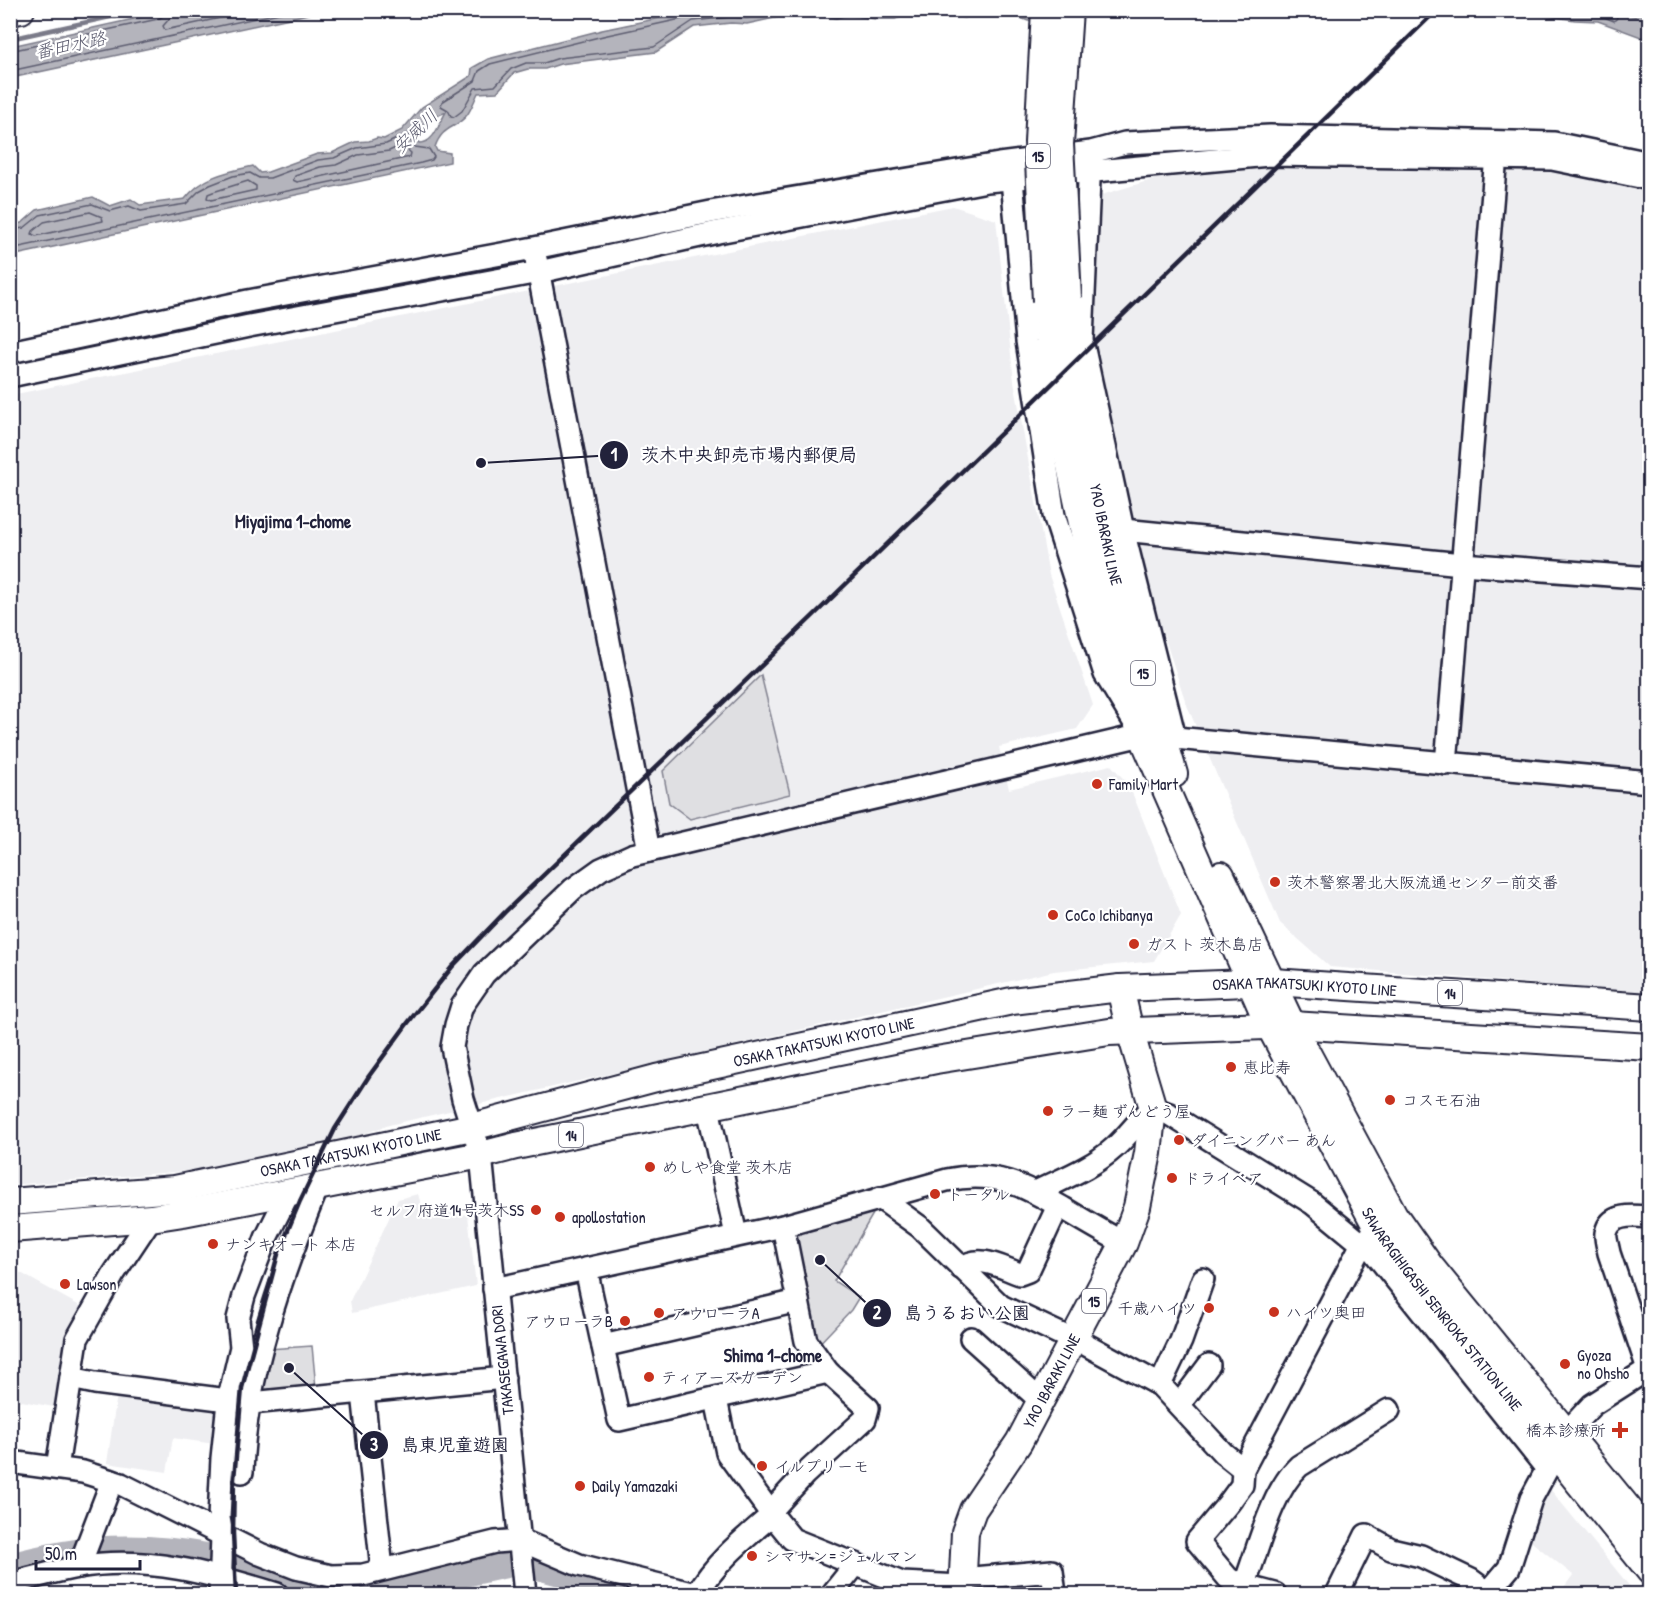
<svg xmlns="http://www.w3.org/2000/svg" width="1660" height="1605" font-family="'Patrick Hand','Klee One',sans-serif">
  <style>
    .built { fill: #eeeef1 }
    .green { fill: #dfdfe2; stroke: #80808e; stroke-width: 1.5 }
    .water { fill: #b4b4bc; stroke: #7a7a88; stroke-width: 1.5; fill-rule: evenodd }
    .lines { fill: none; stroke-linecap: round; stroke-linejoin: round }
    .shore { stroke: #5c5c6f; stroke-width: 1.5 }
    .stream { stroke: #7a7a88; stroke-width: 4.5 }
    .river { stroke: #b4b4bc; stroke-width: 26 }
    .minor-casing { stroke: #22223b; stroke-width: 26 }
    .major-casing { stroke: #22223b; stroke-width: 30 }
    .minor { stroke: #fff; stroke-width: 21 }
    .major { stroke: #fff; stroke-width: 26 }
    .rail { stroke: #22223b; stroke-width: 4.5 }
    .major-bridge-casing { stroke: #22223b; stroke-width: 30; stroke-linecap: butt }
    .major-bridge { stroke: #fff; stroke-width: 26 }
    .poi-dot { fill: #c8321e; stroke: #fff; stroke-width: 2 }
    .labels { text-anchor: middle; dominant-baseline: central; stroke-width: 4.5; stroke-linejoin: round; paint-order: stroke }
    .shield { fill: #fff; stroke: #646476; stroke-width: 1.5 }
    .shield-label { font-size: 15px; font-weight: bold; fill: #22223b }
    .street-label { font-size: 16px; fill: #22223b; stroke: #fff }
    .poi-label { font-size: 16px; fill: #22223b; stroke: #fff; text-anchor: start }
    .water-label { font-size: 18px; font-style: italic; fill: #5c5c6f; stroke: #fff }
    .neighbourhood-label { font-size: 18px; font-weight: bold; fill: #22223b; stroke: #fff }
    .leader { fill: none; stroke: #22223b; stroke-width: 2 }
    .callout-dot { fill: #22223b; stroke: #fff; stroke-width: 2 }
    .mark-label { font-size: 18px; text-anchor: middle; font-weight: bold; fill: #fff }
    .callout-label { font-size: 18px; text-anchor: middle; font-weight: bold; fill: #22223b; stroke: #fff; stroke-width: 4.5; stroke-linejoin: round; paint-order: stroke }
  </style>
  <rect width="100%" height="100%" fill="#fff"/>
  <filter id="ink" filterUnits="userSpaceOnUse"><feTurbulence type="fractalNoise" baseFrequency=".0167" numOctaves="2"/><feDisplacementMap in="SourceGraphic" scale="12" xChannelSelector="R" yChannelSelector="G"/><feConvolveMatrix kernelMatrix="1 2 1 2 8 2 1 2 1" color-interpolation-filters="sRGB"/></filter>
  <g filter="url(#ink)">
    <g class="built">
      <path d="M1298,162L1534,167L1634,186L1649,192V993L1330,967L1280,923L1186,703L1124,514L1100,397L1091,313L1098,196L1158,178Z"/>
      <path d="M953,206L996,220L1014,381L1049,575L1093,705L1077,729L999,747L1009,789L1111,765L1129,785L1181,915L1154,961L1054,971L389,1125L317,1150L226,1168L11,1185V395Z"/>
      <path d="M418,1194L422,1208L468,1215L476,1286L352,1313L350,1301L398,1199Z"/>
      <path d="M10,1267L87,1310L59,1408L11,1399Z"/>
      <path d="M117,1394L213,1408L219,1415L215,1444L173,1438L167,1472L107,1463Z"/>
      <path d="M1546,1484L1636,1594H1559L1573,1575L1523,1535Z"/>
    </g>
    <g class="green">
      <path d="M761,675L790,794L690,819L669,803L663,771Z"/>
      <path d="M877,1207L834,1281L859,1297L851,1310L815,1348L793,1231Z"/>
      <path d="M312,1346L316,1388L269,1394L261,1386L268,1349Z"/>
    </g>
    <g class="water">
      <path d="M1579,10L1607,11L1635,16L1634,11H1647L1649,13V40L1598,21L1575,20L1515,11Z"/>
      <path d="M170,11H322L11,78V46Z"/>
      <path d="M693,11H1085L1028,21L1011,14L974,11L964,18L949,15L935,18L930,15H908L895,19H876L849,15L836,18L802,12L747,24L731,23L694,27L656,52L560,64L545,69H528L514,73L497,92L478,93C475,99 471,110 467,115C455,130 443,125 435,147L437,151L450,153V162L11,256L10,224L22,223L37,210L93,197L110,206L131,199L140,205L185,199C203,176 226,172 253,166L260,173L268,172L317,154L332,153L355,142L369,141L377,138L384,139L402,130L422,107L471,76L472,68L488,59L602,30ZM446,112C439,123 435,143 419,143L417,139C417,124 434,117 446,112Z"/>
    </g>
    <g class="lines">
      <g class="shore">
        <path d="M171,10L170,18L163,26L165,30L257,10"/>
        <path d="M687,10L686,16L681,19L603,36L490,64L479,71L475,81L442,102L441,106L448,110L451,116L454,117L462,111L475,88L495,86L511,69L526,63H544L559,58L654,47L693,21L730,17L747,18L778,10"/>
        <path d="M1559,10L1599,15L1614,21L1617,18L1615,10"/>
        <path d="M10,51L158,19L163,16L164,10"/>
        <path d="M10,71L293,10"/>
        <path d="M402,145L411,153L410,157L297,182L293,180L295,176L320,167L336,165L358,155L389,151Z"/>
        <path d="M248,181L256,186V190L211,200L207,198L208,194L213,192Z"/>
        <path d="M90,212L102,217L103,221L36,236L32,234L33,231L44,222Z"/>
        <path d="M10,230L24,228L40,215L92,204L110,211L129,206L141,211L186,204L199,191L210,185L233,176L250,173L259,178H270L318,160L334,158L357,148L386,144L407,134L410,135L411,141L415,147L429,149L434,157L432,160L421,163L10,249"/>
      </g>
      <path class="stream" d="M10,39L142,10"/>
      <g class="river">
        <path d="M239,1564L313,1594"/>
        <path d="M10,1566C83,1546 139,1543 213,1557"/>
        <path d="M542,1568L635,1594"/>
        <path d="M373,1594L506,1565"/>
      </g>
      <defs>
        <g id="minor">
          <path d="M1090,158L1082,340L1123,530L1175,738L1650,782"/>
          <path d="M536,259L649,851"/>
          <path d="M10,352L248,301L534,248L716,211L999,164L1091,152L1125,143L1270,136L1554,143L1650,163"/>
          <path d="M10,376L249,326L539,272L718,232L987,181L1269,155L1552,159L1650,179"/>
          <path d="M1123,530L1462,564L1650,578"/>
          <path d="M1446,764L1497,143"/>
          <path d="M708,1108L736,1235"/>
          <path d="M1036,1192C1062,1179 1092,1168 1114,1148C1128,1136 1138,1120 1153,1108L1169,1114L1312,1203L1362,1244"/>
          <path d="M880,1198L920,1227L1001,1306L1073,1340"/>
          <path d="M1365,1241L1547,1469"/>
          <path d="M961,1268C980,1254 1000,1267 1020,1274L1028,1271L1058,1206"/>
          <path d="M586,1269L619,1420L828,1372"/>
          <path d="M494,1289L783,1226L947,1180C995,1170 1022,1185 1063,1208C1083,1220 1103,1232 1124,1243"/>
          <path d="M971,1338L1041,1401"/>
          <path d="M1074,1338L1160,1385L1223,1453L1243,1469"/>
          <path d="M603,1346L798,1301"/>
          <path d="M1648,1369L1609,1253C1608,1247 1605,1238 1606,1233C1610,1212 1635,1216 1650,1217"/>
          <path d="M71,1378L95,1383L251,1403L504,1378"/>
          <path d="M1160,1385L1181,1341L1203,1279"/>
          <path d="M363,1393L382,1569"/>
          <path d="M716,1399L727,1453L770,1512L792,1539L902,1583L961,1586"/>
          <path d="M1179,1405L1209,1365"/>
          <path d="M10,1462L83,1472L121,1484L260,1554L296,1568L331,1576L363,1575L495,1542L520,1540L579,1565L696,1594"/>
          <path d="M57,1468L77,1339L113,1275L151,1218"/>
          <path d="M242,1472C245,1377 282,1273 318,1186"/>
          <path d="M770,1512L805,1474L865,1419L868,1408L828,1372L806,1341L783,1226"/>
          <path d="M79,1567L112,1481"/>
          <path d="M962,1579L1052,1571L1055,1594"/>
          <path d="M10,1583C33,1578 55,1571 78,1567C146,1555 213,1574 277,1594"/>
          <path d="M1244,1586C1258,1550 1271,1492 1299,1466L1389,1410"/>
          <path d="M220,1594L222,1535L219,1518L222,1458L228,1402L241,1347L238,1319L244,1296L266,1238L289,1192"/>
          <path d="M525,1594L481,1155L463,1099L452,1047L456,1025L462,1006L484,974L573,889L601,869L632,855L1142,735L1105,674L1054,515L1027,341L1012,180"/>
          <path d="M697,1594C715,1562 744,1539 772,1515"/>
          <path d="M832,1594L856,1564"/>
          <path d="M1275,1594L1237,1584L1228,1578L1197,1541L1228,1504L1242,1485L1243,1469L1362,1244L1389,1219"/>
          <path d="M1337,1594L1366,1535L1391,1549L1421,1556L1471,1580L1489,1593"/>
          <path d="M1487,1594L1509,1568L1531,1499L1567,1432L1592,1405L1650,1368"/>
        </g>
        <g id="major">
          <path d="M10,12L21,10"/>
          <path id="s1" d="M1068,298L1076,388L1113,569L1174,774"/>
          <path id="s2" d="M1046,301L1055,395L1093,575L1142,735L1269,1025L1377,1228L1416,1281L1650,1571"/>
          <path d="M1221,875L1292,1025L1394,1215L1430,1266L1650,1535"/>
          <path id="s3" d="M10,1202L175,1189L472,1127L656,1078L1012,1001L1120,988L1273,982L1650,1007"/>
          <path d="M10,1229L151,1218L183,1213L481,1155L516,1146L936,1060L1109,1032L1292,1025L1650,1047"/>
          <path id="s4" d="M962,1594L965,1532L973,1510L1019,1442L1124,1243L1137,1207L1148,1153L1153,1108L1130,1031L1120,988"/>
        </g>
      </defs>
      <use href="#minor" class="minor-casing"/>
      <use href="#major" class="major-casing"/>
      <use href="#minor" class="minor"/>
      <use href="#major" class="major"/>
      <path class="rail" d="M236,1594L233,1533L234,1479L242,1388L278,1254L300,1201L335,1129L369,1076L407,1024L452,967L505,912L812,617L1437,10"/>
      <defs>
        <g id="major-bridge">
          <path d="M1045,10L1038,142L1046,301"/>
          <path d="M1068,298L1060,144L1069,10"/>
        </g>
      </defs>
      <use href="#major-bridge" class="major-bridge-casing"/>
      <use href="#major-bridge" class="major-bridge"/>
    </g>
  </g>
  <g class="poi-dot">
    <circle cx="1097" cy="784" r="6"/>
    <circle cx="1275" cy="882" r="6"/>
    <circle cx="1053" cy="915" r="6"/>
    <circle cx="1134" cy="944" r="6"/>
    <circle cx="1231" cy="1067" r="6"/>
    <circle cx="1390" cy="1100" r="6"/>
    <circle cx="1048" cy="1111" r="6"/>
    <circle cx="1179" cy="1140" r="6"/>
    <circle cx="650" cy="1167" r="6"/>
    <circle cx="1172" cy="1178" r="6"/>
    <circle cx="935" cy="1194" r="6"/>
    <circle cx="536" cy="1210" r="6"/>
    <circle cx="560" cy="1217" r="6"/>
    <circle cx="213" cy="1244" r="6"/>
    <circle cx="65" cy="1284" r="6"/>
    <circle cx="1209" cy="1308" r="6"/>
    <circle cx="1274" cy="1312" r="6"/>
    <circle cx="659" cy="1313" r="6"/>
    <circle cx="625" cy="1321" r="6"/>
    <circle cx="1565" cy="1364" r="6"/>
    <circle cx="649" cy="1377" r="6"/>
    <path d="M1617 1421h6v6h6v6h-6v6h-6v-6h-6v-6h6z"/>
    <circle cx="762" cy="1466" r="6"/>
    <circle cx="580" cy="1486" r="6"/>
    <circle cx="752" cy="1556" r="6"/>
  </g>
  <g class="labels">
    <g class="shield">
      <rect x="1026" y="144" width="24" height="24" rx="4.5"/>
      <rect x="1131" y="661" width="24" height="24" rx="4.5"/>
      <rect x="1438" y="981" width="24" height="24" rx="4.5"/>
      <rect x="559" y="1123" width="24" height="24" rx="4.5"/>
      <rect x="1082" y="1289" width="24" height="24" rx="4.5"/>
    </g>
    <g class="shield-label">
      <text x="1038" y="156">15</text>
      <text x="1143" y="673">15</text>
      <text x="1450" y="993">14</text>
      <text x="571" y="1135">14</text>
      <text x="1094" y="1301">15</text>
    </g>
    <g class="street-label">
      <text stroke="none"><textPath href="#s1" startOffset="240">YAO IBARAKI LINE</textPath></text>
      <text stroke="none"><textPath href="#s3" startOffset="1317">OSAKA TAKATSUKI KYOTO LINE</textPath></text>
      <text stroke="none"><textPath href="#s3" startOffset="831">OSAKA TAKATSUKI KYOTO LINE</textPath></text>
      <text stroke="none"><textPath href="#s3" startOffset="345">OSAKA TAKATSUKI KYOTO LINE</textPath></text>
      <text stroke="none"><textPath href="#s2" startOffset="1096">SAWARAGIHIGASHI SENRIOKA STATION LINE</textPath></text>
      <text transform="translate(502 1360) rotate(-96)">TAKASEGAWA DORI</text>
      <text stroke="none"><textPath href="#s4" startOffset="237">YAO IBARAKI LINE</textPath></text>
    </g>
    <g class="poi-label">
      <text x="1109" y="784">Family Mart</text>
      <text x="1287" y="882">茨木警察署北大阪流通センター前交番</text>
      <text x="1065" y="915">CoCo Ichibanya</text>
      <text x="1146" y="944">ガスト 茨木島店</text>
      <text x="1243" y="1067">恵比寿</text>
      <text x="1402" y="1100">コスモ石油</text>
      <text x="1060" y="1111">ラー麺 ずんどう屋</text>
      <text x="1191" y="1140">ダイニングバー あん</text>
      <text x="662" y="1167">めしや食堂 茨木店</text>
      <text x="1184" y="1178">ドライベア</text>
      <text x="947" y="1194">トータル</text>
      <text x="524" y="1210" text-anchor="end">セルフ府道14号茨木SS</text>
      <text x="572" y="1217">apollostation</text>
      <text x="225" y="1244">ナンキオート 本店</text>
      <text x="77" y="1284">Lawson</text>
      <text x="1197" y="1308" text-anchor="end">千歳ハイツ</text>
      <text x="1286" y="1312">ハイツ奥田</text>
      <text x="671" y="1313">アウローラA</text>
      <text x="613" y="1321" text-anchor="end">アウローラB</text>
      <text x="1577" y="1355">Gyoza<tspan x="1577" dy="18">no Ohsho</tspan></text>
      <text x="661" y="1377">ティアーズガーデン</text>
      <text x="1606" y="1430" text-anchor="end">橋本診療所</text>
      <text x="774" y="1466">イルプリーモ</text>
      <text x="592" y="1486">Daily Yamazaki</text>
      <text x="764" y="1556">シマサン=ジェルマン</text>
    </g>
    <g class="water-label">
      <text transform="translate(70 45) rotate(-12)">番田水路</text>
      <text transform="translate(415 131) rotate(-44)">安威川</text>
    </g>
    <g class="neighbourhood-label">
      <text x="293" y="521">Miyajima 1-chome</text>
      <text x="773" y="1355">Shima 1-chome</text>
    </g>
  </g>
  <path class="leader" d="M481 463L614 455M820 1260L877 1313M289 1368L374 1445"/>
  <g class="callout-dot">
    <circle cx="481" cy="463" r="6"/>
    <circle cx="820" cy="1260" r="6"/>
    <circle cx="289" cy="1368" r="6"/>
    <circle cx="614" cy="455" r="15"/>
    <circle cx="877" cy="1313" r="15"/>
    <circle cx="374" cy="1445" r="15"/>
  </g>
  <g class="mark-label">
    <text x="614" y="461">1</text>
    <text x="877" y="1319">2</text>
    <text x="374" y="1451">3</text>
  </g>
  <g class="callout-label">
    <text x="749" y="461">茨木中央卸売市場内郵便局</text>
    <text x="967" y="1319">島うるおい公園</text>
    <text x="455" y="1451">島東児童遊園</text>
  </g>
  <rect width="1660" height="1605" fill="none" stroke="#fff" stroke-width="36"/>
  <rect x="18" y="18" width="1624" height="1569" fill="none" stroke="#22223b" stroke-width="2" filter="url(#ink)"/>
  <path d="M36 1560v9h104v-9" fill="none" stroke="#22223b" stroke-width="3"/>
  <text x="45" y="1560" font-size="18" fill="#22223b" stroke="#ffffff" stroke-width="4.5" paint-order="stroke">50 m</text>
</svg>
